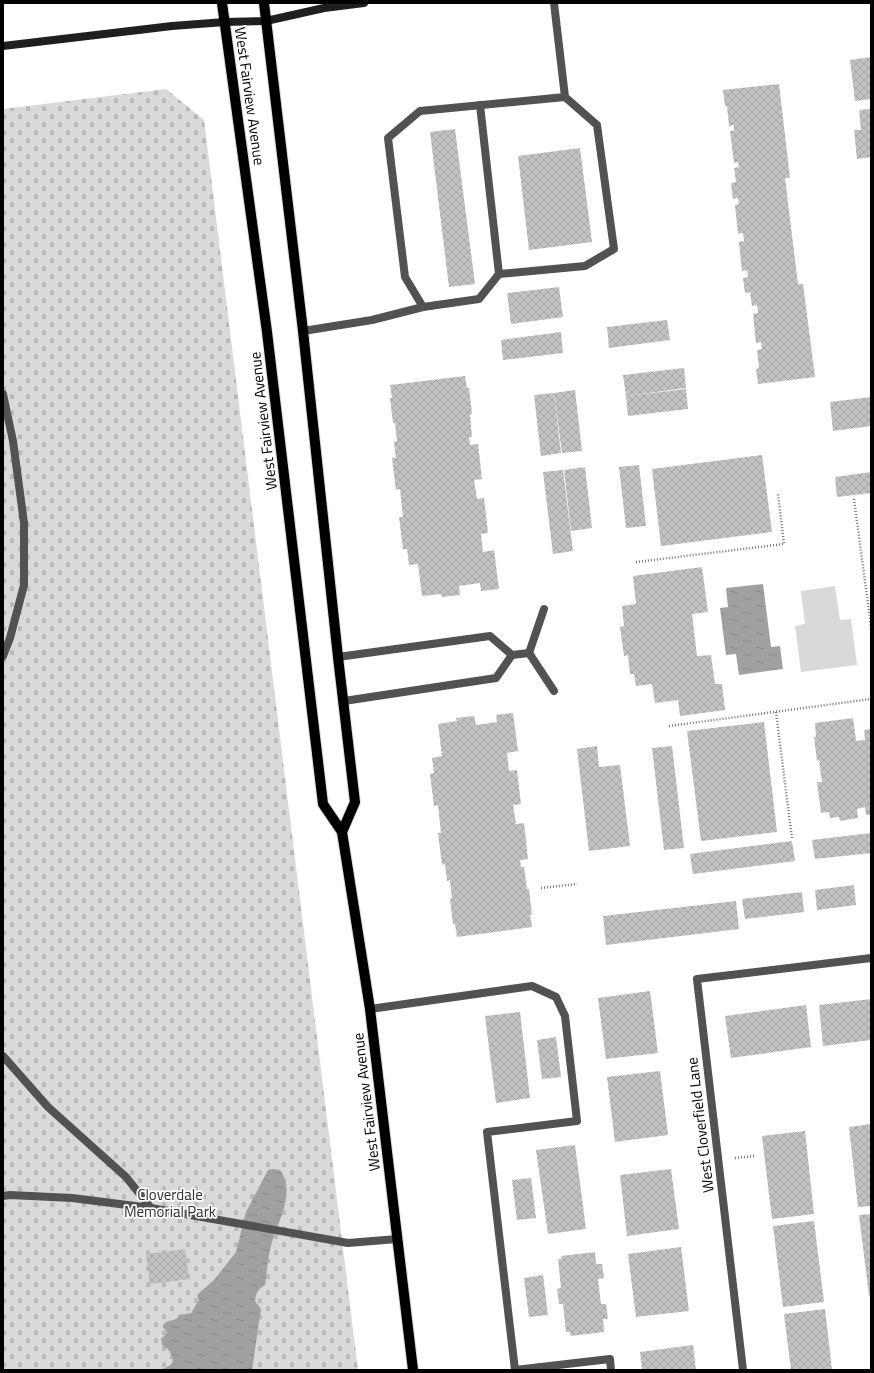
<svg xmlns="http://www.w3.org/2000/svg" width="874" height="1373" font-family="'Titillium Web',sans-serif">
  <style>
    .grass { fill: #d9d9d9 }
    .cemetery { fill: url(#cemetery-stones) }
    .water { fill: url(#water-ripples) }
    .building { fill: url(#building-cross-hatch) }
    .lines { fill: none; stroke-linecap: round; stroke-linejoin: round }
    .primary-casing { stroke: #dbdbdb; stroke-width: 12 }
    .path { stroke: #747474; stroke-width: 2.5; stroke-dasharray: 1 2; stroke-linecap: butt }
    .service { stroke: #525252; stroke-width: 8 }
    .minor { stroke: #525252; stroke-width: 8 }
    .secondary { stroke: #1f1f1f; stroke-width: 8 }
    .primary { stroke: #000; stroke-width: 10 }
    .labels { text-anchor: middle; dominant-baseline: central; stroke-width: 3.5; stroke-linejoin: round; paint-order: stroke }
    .street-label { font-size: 15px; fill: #000; stroke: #fff }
    .park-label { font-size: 15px; fill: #303030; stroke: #fff }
  </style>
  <defs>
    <pattern id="cemetery-stones" width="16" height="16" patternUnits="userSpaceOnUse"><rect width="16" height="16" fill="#d9d9d9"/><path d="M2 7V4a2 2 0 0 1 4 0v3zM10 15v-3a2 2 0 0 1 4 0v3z" fill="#b8b8b8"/></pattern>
    <pattern id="water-ripples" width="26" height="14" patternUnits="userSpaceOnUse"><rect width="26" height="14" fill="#a0a0a0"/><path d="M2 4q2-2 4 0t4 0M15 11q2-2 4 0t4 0" fill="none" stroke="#888"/></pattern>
    <pattern id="building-cross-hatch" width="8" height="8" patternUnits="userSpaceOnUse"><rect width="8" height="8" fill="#c2c2c2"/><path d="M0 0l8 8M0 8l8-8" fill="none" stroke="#a5a5a5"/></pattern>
  </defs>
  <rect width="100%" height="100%" fill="#fff"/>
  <path class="grass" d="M835,586L840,620L851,619L857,665L801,672L795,626L805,624L801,591Z"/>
  <path class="cemetery" d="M166,89L204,120L358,1370H3V109Z"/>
  <g class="water">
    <path d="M763,584L771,647L780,646L783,669L739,675L736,654L726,655L720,608L728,607L726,588Z"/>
    <path d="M272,1169L280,1170C296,1192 279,1219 272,1242C268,1255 267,1271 265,1285C258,1289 256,1293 255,1301L261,1309L252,1370H160L169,1366L173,1362C172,1353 170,1350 162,1345L161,1339L167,1333L166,1330L163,1328V1325L166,1322L176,1319L180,1315L191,1313L199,1300L197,1295L214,1280L236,1252L246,1212L268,1170Z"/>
  </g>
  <g class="building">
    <path d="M871,57V99L855,101L850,60Z"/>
    <path d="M779,84L790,178H785L798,284H803L815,377L758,384L756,369L759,368L757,350L762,349L761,342L756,343L753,314L758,313L757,305L752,306L750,292L745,293L743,278L748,277L747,270L742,271L739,242L744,241L743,233L738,234L735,205L739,204L738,198L733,199L731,183L736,182L734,168L739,167L738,162L734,163L730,131H734V125L729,126L727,106H725L723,90Z"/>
    <path d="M871,109V157L857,159L854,130H861L859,110Z"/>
    <path d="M455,129L475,284L449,287L430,132Z"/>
    <path d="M580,148L592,242L529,250L518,156Z"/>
    <path d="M559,287L563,317L511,324L507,293Z"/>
    <path d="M667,320L670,340L609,348L607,327Z"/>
    <path d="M561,332L563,353L503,360L501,340Z"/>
    <path d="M684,368L686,388L626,396L623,375Z"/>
    <path d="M465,376L467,388H469L472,414H470L472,437H469L470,445L478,444L482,479L474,480L477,499L484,498L488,533L481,534L483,552L494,550L499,589L481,591L480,583L459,586L460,595L442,597L441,594L422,596L418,564L409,565L407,549H403L399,517H403L400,489L396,490L392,458H396L394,442L397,441L395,423H393L390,398H392L390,385Z"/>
    <path d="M686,389L688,409L628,416L626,396Z"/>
    <path d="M575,390L582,451L562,453L554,393Z"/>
    <path d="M554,393L561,453L541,456L534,395Z"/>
    <path d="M871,397V426L833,431L830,402Z"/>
    <path d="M762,455L772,532L661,546L652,469Z"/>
    <path d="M639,465L646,526L626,528L619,467Z"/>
    <path d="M585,467L592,528L571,531L564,470Z"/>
    <path d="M563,470L573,551L553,554L543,472Z"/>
    <path d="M871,472V493L837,497L835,477Z"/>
    <path d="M702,567L708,612L692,614L697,656L711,655L715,684H722L725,710L680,716L678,700L655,703L652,684L636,686L634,674H630L628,655L624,656L620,627L624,626L622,606L636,604L633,576Z"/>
    <path d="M513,713L518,751L507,753L509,771L517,770L521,804L513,805L516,824L524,823L528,859L520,860L521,867H524L527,889H529L532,915H530L532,927L457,937L455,924H453L450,899H452L450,880L447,881L445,864L442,865L438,833H441L438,805L434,806L430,774L434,773L432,758L442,756L438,724L457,721L456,718L474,716L476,725L497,722L496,715Z"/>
    <path d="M853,718L856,741L865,740L864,730L871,729V815H866L865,807L857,809L858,818L840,821L839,817L830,818L829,812L821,813L817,782H822L819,760L817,761L814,737H816L815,723Z"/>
    <path d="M764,722L777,832L701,841L687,731Z"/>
    <path d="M597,746L599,767L620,765L630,846L589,851L577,749Z"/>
    <path d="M672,746L684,848L664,850L652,748Z"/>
    <path d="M871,833V853L815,859L812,840Z"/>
    <path d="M792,841L795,861L693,874L690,854Z"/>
    <path d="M854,885L856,905L817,910L815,890Z"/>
    <path d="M802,892L804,912L745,919L742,899Z"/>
    <path d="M736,901L739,929L606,945L603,916Z"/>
    <path d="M650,991L658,1053L606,1059L598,998Z"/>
    <path d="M871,999V1040L823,1046L819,1005Z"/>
    <path d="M806,1005L811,1047L731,1058L725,1016Z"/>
    <path d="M520,1012L530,1098L496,1103L485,1016Z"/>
    <path d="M556,1037L561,1077L542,1079L537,1040Z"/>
    <path d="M660,1071L668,1135L615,1142L607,1077Z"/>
    <path d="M871,1124V1206L858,1207L849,1127Z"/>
    <path d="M805,1131L814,1214L772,1219L762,1136Z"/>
    <path d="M575,1145L586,1229L548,1234L536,1150Z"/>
    <path d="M671,1169L679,1229L627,1236L620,1175Z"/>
    <path d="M531,1178L536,1218L517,1220L512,1180Z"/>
    <path d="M871,1214V1295L869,1296L859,1215Z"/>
    <path d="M814,1221L824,1302L783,1307L773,1226Z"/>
    <path d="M681,1247L689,1311L636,1317L628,1254Z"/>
    <path d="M185,1249L189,1279L150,1284L146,1254Z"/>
    <path d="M595,1252L596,1264H602L604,1278L598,1279L601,1304H606L608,1319H603L604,1332L571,1336L570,1332H566L563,1304H559L557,1289L561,1288L558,1259H562L561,1256Z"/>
    <path d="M543,1275L548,1315L529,1317L524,1278Z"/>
    <path d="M825,1309L832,1370H791L784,1314Z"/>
    <path d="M693,1345L696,1370H642L640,1352Z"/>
  </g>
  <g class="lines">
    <defs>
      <g id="primary">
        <path d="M222,3L267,332L323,804L342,832L370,1009L413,1370"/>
        <path d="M264,3L303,331L338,657L355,802L342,832"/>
      </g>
    </defs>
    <use href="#primary" class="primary-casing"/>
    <g class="path">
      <path d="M854,499L871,626"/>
      <path d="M636,562L784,544L778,494"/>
      <path d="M776,712L792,839"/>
      <path d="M669,726L871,699"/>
      <path d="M541,888L577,884"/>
      <path d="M735,1158L754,1156"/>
    </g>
    <g class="service">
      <path d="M554,3L565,97L597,125L614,249L585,266L499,274L479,299L423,307L405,277L388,138L420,111L565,97"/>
      <path d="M480,105L499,274"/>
      <path d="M303,331L372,320L423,307"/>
      <path d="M3,394L13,441L24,523V585L10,638L3,656"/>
      <path d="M529,653L544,609"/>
      <path d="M529,653L554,691"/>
      <path d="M512,655L529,653"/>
      <path d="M338,657L490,636L512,655L496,678L344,701"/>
      <path d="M370,1009L532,986L556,997L565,1016L577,1121L487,1132L515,1370L610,1359L611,1370"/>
      <path d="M3,1056L48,1107L126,1177L151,1208"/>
      <path d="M3,1196L10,1195L72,1198L151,1208L348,1243L397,1239"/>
    </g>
    <path class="minor" d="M743,1370L697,979L871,958"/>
    <path class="secondary" d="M3,46L172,26L225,22L266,21L324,8L364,3"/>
    <use href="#primary" class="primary"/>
  </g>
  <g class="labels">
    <g class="street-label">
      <text transform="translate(250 96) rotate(82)">West Fairview Avenue</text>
      <text transform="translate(263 421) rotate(-97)">West Fairview Avenue</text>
      <text transform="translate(366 1102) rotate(-97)">West Fairview Avenue</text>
      <text transform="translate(700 1125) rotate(-97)">West Cloverfield Lane</text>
    </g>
    <g class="park-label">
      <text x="170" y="1194">Cloverdale<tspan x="170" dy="17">Memorial Park</tspan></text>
    </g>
  </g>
  <rect width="874" height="1373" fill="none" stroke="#000000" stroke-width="8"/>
</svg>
